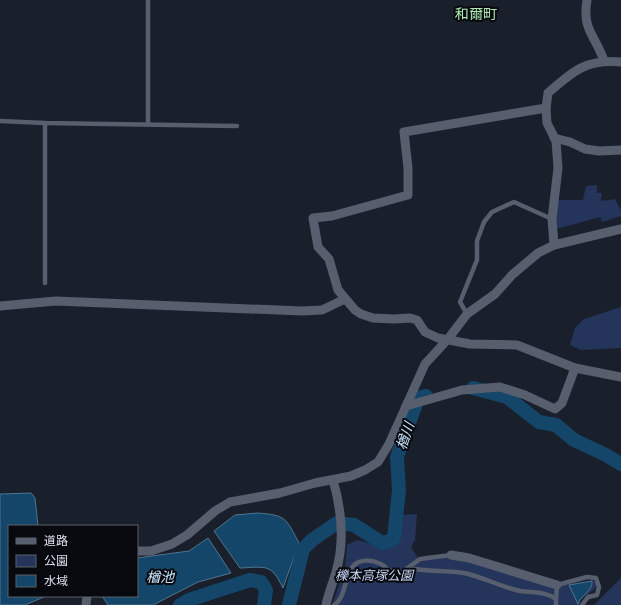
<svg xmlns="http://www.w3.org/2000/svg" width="621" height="605" font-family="'Crimson Pro','Noto Sans JP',serif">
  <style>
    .green { fill: #24345b }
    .water { fill: #134669; stroke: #507590 }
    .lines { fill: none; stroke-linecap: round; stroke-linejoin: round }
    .river { stroke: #134669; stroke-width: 14 }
    .lane { stroke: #575e6d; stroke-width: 4.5 }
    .street { stroke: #575e6d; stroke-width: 9 }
    .labels { text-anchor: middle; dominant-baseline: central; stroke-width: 4; stroke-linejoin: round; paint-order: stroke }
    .park-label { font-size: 13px; font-style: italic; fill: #c9d7f5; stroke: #07090f }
    .neighbourhood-label { font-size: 14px; fill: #ade9b0; stroke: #07090f }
    .water-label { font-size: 14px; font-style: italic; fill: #c6e2fa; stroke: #07090f }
  </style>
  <rect width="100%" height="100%" fill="#1a1f2c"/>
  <g class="green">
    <path d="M597,185V193H602L601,201L615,199L621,211V216L602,222L600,217L553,230L556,200H583L586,186Z"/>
    <path d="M621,307V348L581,350L570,345L575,328L584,319Z"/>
    <path d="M417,514L415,540L411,547L420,561L452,557L560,586L593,580L596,583V588L580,600V605H332L345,568L347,545L357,540L384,547L400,537L402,515Z"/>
    <path d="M621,578V605H594Z"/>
  </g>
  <g class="water">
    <path d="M31,493L35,498L38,526H9V596H46L25,605H0V494Z"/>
    <path d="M257,513C286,515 286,518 299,543L283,588C271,563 266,567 240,568L214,531L235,515Z"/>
    <path d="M208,538L231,573L198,582L153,605H108L102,596H137V558L189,551Z"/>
    <path d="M592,581C593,591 581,595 578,604L569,585Z"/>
  </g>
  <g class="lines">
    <g class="river">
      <path d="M473,388L507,397L539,422L556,425L574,440L604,454L621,464"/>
      <path d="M180,605L189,600L250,580L261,582L266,590L264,605"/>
      <path d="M289,605L303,549L312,540L337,523L354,525L382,543L390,541L394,538L399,490L397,457L418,398L426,396"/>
    </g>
    <g class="lane">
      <path d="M148,0V123"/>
      <path d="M0,121L45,123L237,126"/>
      <path d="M45,123V283"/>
      <path d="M467,314L460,302L477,260V241L484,222L492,212L514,202L552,219"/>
      <path d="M408,568C427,572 445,570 464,573C483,577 501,587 520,591C533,593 545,591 556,599L557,585L587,577L596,578L599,587L597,595L588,597L582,605"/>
      <path d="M334,605C351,595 340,556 372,561C379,563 383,564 388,570L402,572L420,559L451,555"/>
      <path d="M556,605V599"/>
    </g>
    <g class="street">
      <path d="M587,0C582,31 595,34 604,61"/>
      <path d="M546,108L404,132L408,168V195L332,216L313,218L318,247L329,259L338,290L355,310L361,314L373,318L394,319L410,318L417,320L425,332L438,338L470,344L517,345L575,368"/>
      <path d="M554,138L570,142L585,149L599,151L621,150"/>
      <path d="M554,245L552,219L558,168L556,141L547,123L546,108L548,93C573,71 586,59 621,62"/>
      <path d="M0,306L56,301L302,311L322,310L345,299"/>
      <path d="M406,406L462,390L500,387L525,395L555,409L562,403L575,368L621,377"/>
      <path d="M137,551H151L172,544L187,535L215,511L230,502L280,493L315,483L351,476L365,470L378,462L389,444L425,364L448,339L467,314L495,294L512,275L538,253L554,245L621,229"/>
      <path d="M451,555L469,558L557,585"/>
      <path d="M86,605L87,596"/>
      <path d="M326,605C328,594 333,583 336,572C345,541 342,511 333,480"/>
    </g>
  </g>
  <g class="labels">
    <g class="park-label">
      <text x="374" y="575">櫟本高塚公園</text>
    </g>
    <g class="neighbourhood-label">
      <text x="476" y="14">和爾町</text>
    </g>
    <g class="water-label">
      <text transform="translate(405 436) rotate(-71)">楢川</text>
      <text x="160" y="577">楢池</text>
    </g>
  </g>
  <rect x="8" y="525" width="130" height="72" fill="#07090f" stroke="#5d6067"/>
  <rect x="16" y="538" width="20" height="6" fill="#575e6d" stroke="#5d6067"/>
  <text x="44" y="545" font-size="12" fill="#dfe3eb">道路</text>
  <rect x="16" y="555" width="20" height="12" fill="#24345b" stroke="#5d6067"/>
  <text x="44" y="565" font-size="12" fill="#dfe3eb">公園</text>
  <rect x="16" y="575" width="20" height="12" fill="#134669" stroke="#5d6067"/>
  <text x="44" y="585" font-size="12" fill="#dfe3eb">水域</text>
</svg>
